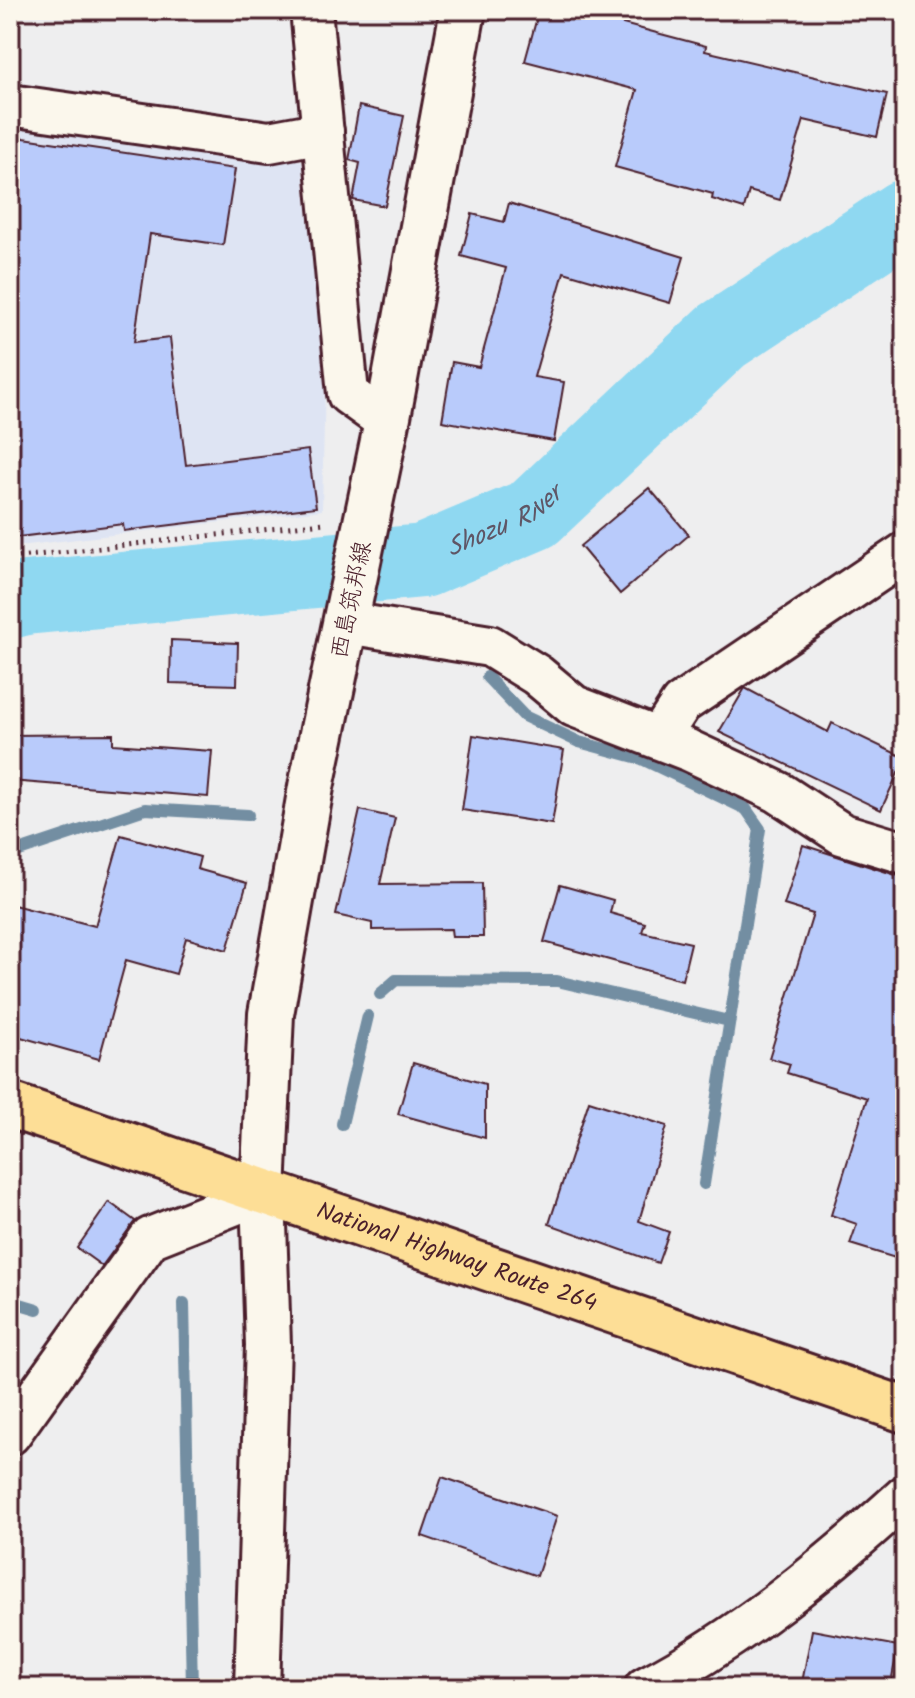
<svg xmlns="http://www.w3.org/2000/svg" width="915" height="1698" font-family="Kalam,'Klee One',sans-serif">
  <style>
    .built { fill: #dee4f3 }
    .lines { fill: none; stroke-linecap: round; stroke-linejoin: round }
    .stream { stroke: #738ea2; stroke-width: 12 }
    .river { stroke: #8fd8f1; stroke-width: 74 }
    .building { fill: #b9cbfb; stroke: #4a1f2b; stroke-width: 2 }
    .street-casing { stroke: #4a1f2b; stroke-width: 46 }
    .secondary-casing { stroke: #4a1f2b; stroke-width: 50 }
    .highway-casing { stroke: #4a1f2b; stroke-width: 50 }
    .path { stroke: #4a1f2b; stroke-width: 5; stroke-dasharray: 2 6; stroke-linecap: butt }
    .street { stroke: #fbf7ec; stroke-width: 40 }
    .secondary { stroke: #fbf7ec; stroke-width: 44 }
    .highway { stroke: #fdde96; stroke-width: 44 }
    .labels { text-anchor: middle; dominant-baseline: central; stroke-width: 7; stroke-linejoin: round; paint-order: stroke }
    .street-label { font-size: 24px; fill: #4a1f2b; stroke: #fbf7ec }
    .water-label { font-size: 26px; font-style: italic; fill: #5f5666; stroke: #fbf7ec }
  </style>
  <rect width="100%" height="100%" fill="#eeeeef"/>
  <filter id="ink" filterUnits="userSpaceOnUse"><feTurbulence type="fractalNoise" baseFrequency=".0125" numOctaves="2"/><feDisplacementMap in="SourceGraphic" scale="16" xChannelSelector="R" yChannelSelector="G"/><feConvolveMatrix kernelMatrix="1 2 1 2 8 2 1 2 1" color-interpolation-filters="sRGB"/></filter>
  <g filter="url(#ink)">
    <path class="built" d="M10,119L302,161L325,381L322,510L10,547Z"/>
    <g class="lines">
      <g class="stream">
        <path d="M487,677L524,716L579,742L642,759L746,809L760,829L704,1184"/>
        <path d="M10,854L145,809L248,815"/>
        <path d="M380,994L396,980L557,981L729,1021"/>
        <path d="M342,1124L368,1016"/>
        <path d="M10,1301L37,1309"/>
        <path d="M184,1303L192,1688"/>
      </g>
      <path class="river" id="s1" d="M10,602L25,598L423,561L534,514L722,336L905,216"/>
    </g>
    <g class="building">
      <path d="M539,10H627L623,24L706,46L705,51L887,94L877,137L804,120L780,200L749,191L744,209L712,199L713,194L615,167L637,90L525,61Z"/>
      <path d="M359,106L404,116L385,206L353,200L360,163L349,160Z"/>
      <path d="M10,136L235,169L223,245L150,234L134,342L170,338L186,465L308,450L316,507L124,531L123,524L10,538Z"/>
      <path d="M509,203L684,257L670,303L564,272L534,377L564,382L554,441L442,421L452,362L479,367L506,268L461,256L472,214L504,222Z"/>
      <path d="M649,488L689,535L620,594L580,546Z"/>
      <path d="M171,640L238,643L237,685L170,683Z"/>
      <path d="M745,688L828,732L832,723L905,758L881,810L719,732Z"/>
      <path d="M113,734V744L212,751L208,797L10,781V735Z"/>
      <path d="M473,735L564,750L552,824L462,810Z"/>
      <path d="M360,810L395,818L380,884L482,883L483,937H452L451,929L372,930V923L336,915Z"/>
      <path d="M121,835L200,857L197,869L247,883L227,950L186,938L176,974L126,960L99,1059L10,1034V904L95,926Z"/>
      <path d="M803,845L905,878V1261L850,1244L857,1224L831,1215L867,1098L787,1073L790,1064L769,1058L813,914L784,905Z"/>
      <path d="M560,885L613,900L610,913L645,923L642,932L691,943L682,980L544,942Z"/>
      <path d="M413,1063L485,1084V1138L398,1114Z"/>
      <path d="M589,1101L667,1126L639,1221L669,1232L658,1263L549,1224Z"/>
      <path d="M109,1202L135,1221L102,1266L77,1248Z"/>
      <path d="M442,1477L557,1516L537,1576L422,1536Z"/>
      <path d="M812,1630L898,1646L890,1688H801Z"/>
    </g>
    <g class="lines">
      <defs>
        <g id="street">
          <path d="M311,10L348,394L387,422"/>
          <path d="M10,105L269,142L323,132"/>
          <path d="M347,623L490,646L537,675L574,706L688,750L778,792L842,834L905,853"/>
          <path d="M659,738L681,704L905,553"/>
          <path d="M10,1434L150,1238L263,1193"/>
          <path d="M645,1688C741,1638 826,1568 905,1496"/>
        </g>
        <path id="secondary" d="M257,1688L268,1345L263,1193L271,1014L311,787L387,422L463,10"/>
        <g id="highway">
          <path id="s2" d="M10,1105L905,1410"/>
        </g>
      </defs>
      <use href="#street" class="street-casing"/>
      <use href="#secondary" class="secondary-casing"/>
      <use href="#highway" class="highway-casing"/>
      <path class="path" d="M10,558L324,523"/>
      <use href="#street" class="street"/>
      <use href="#secondary" class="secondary"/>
      <use href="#highway" class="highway"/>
    </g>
  </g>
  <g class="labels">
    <g class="street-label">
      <text transform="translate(352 600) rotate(-78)">西島筑邦線</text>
      <text stroke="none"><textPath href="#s2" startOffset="472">National Highway Route 264</textPath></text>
    </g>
    <g class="water-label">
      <text stroke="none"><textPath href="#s1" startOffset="506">Shozu River</textPath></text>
    </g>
  </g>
  <rect width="915" height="1698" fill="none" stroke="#fbf7ec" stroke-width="40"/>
  <rect x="20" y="20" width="875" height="1658" fill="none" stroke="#4a1f2b" stroke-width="3" filter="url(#ink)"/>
</svg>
